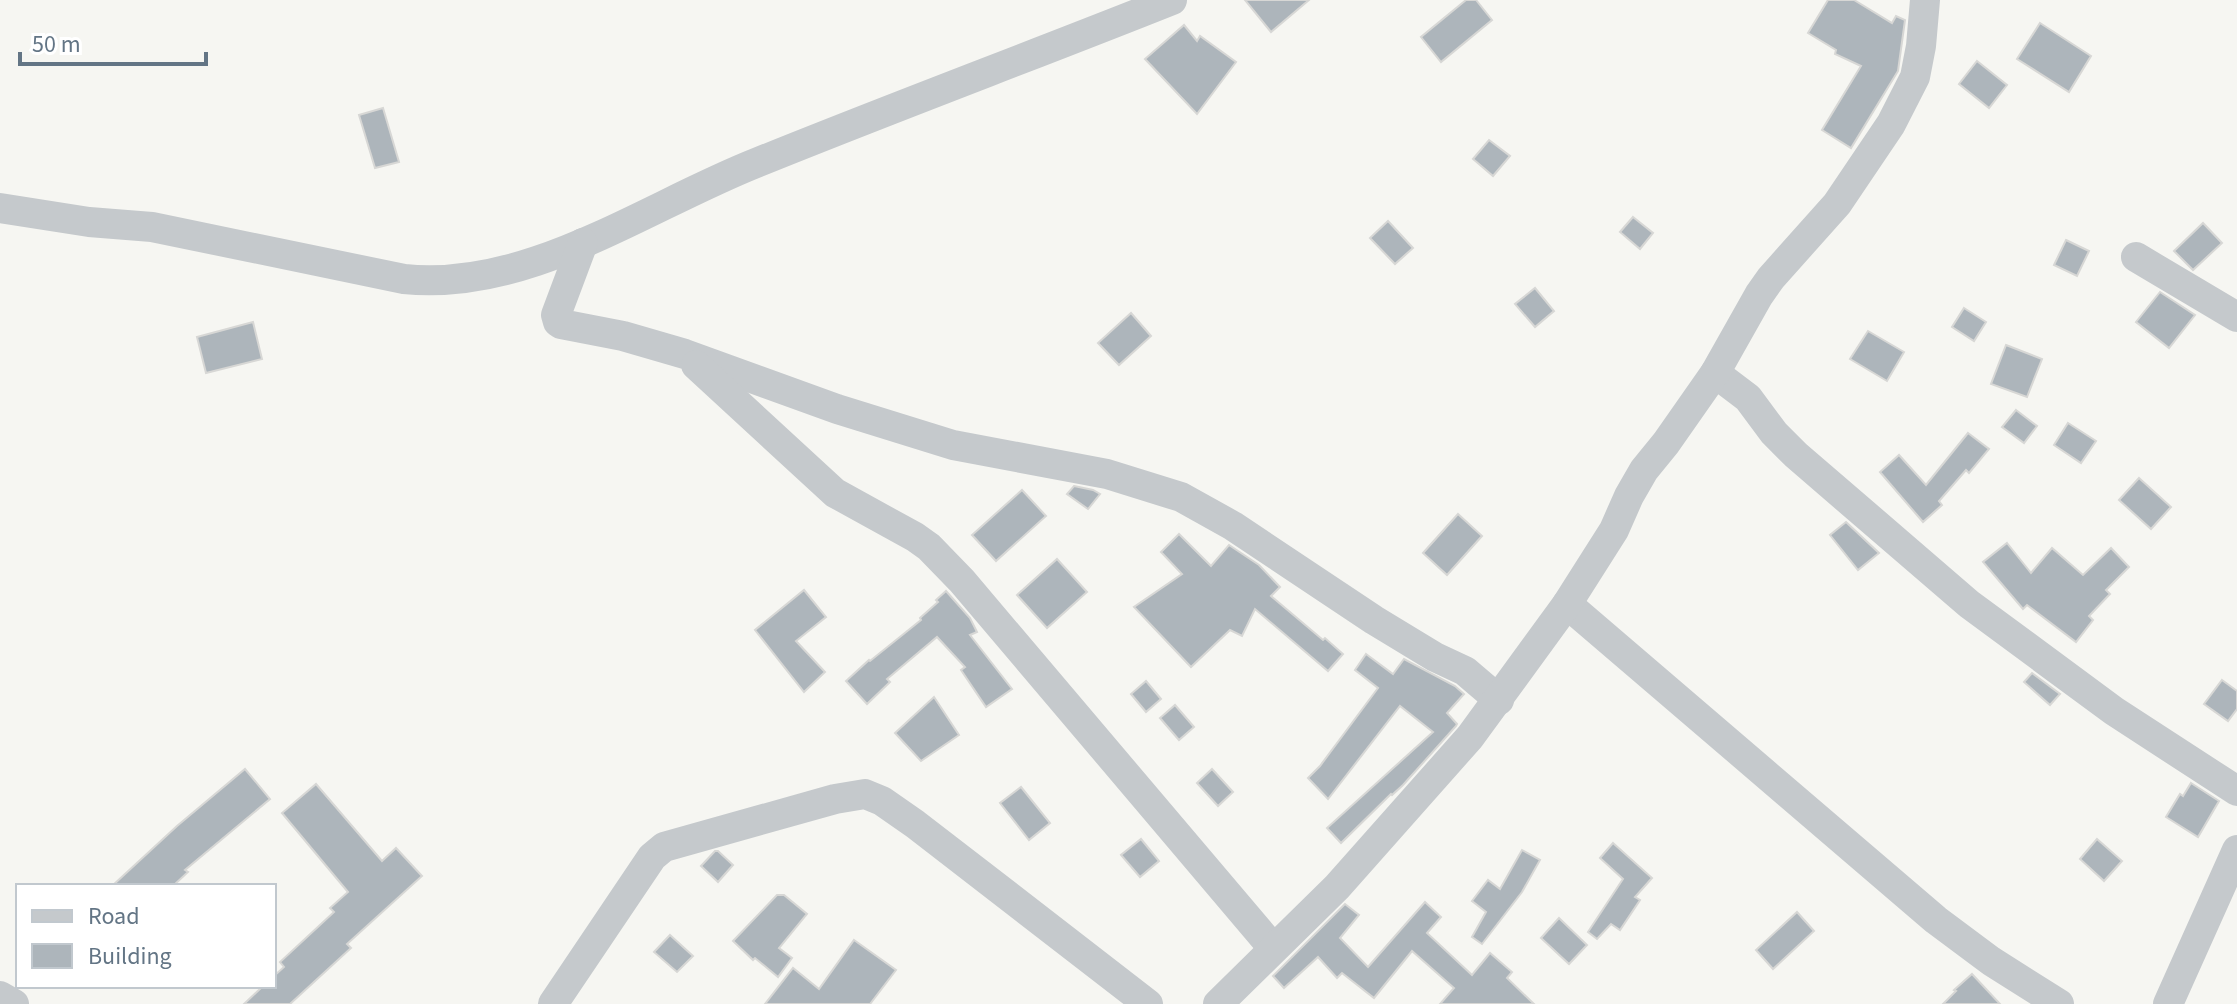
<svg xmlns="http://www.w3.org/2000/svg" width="2237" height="1004" font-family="'Source Sans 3',sans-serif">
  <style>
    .building { fill: #adb5bb; stroke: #d7d7d5; stroke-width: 2 }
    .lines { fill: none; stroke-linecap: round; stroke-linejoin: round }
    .minor { stroke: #c5c9cc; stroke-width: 30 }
  </style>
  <rect width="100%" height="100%" fill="#f6f6f2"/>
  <g class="building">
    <path d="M1245,0H1309L1271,32Z"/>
    <path d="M1466,0H1476L1492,20L1441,62L1421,37Z"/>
    <path d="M1828,0H1854L1892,23L1896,16L1905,20L1898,71L1851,148L1822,130L1861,66L1835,54L1836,50L1808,33Z"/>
    <path d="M2040,23L2091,56L2069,92L2017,59Z"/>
    <path d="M1184,25L1197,41L1200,36L1236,62L1197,114L1145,59Z"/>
    <path d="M1977,61L2007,85L1989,108L1959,84Z"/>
    <path d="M383,108L399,162L375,168L359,115Z"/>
    <path d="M1489,140L1510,156L1493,176L1473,159Z"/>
    <path d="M1633,217L1653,233L1640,249L1620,232Z"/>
    <path d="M1388,221L1413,248L1395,264L1370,238Z"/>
    <path d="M2203,223L2222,243L2193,270L2174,251Z"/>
    <path d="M2066,240L2089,251L2077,276L2054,265Z"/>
    <path d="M1535,288L1554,311L1535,327L1515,304Z"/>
    <path d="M2160,292L2195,315L2169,348L2136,322Z"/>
    <path d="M1964,308L1986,322L1974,341L1952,327Z"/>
    <path d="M1131,313L1151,336L1119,365L1098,343Z"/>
    <path d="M253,322L262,359L206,373L197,337Z"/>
    <path d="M1868,331L1904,352L1887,381L1850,359Z"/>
    <path d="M2006,345L2042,359L2027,397L1991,384Z"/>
    <path d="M2016,410L2037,426L2024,443L2002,427Z"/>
    <path d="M2068,423L2096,441L2081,463L2054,445Z"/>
    <path d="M1968,433L1989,449L1969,473L1966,470L1939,501L1942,505L1923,522L1880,472L1899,455L1926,485Z"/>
    <path d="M2139,478L2171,507L2151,529L2119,500Z"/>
    <path d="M1074,486L1093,490L1100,494L1088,509L1067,494Z"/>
    <path d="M1022,490L1046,516L996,561L972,535Z"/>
    <path d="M1458,514L1482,536L1447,575L1423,553Z"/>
    <path d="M1846,522L1879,553L1858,570L1830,535Z"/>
    <path d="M1179,534L1211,566L1229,545L1259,565L1280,587L1271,596L1323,640L1325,638L1343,654L1328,671L1255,609L1242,636L1230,630L1191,667L1134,607L1182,574L1161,552Z"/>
    <path d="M2007,543L2031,573L2052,548L2083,575L2111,548L2129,567L2106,590L2110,594L2089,616L2093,620L2076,642L2027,605L2023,609L1983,562Z"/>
    <path d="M1057,559L1087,592L1047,628L1017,595Z"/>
    <path d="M804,590L826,617L796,641L825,672L804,692L755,630Z"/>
    <path d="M946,591L970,618L977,632L970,635L1012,689L986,707L961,670L965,667L937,637L887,679L890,682L867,704L846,681L869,660L870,661L921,620L920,618L938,602L936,600Z"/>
    <path d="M1366,654L1393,674L1404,659L1455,686L1464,694L1447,713L1457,724L1456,726L1403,785L1392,795L1391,794L1341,843L1327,828L1433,732L1400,706L1328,799L1308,778L1320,766L1378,688L1355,670Z"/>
    <path d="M2032,673L2060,694L2050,705L2024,682Z"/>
    <path d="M2222,680L2237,691V709L2228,721L2204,704Z"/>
    <path d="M1146,681L1161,699L1146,712L1131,694Z"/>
    <path d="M934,697L959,735L921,761L895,733Z"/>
    <path d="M1175,705L1194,727L1179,740L1160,718Z"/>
    <path d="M245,769L270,799L185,870L188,872L173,886H112L177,826Z"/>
    <path d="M1212,769L1233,792L1218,806L1197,783Z"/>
    <path d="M2191,783L2219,801L2198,837L2166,817L2180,794L2183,796Z"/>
    <path d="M316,784L382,861L396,848L422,876L347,944L351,948L290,1004H244L263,986H274V976L284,967L280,962L334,912L330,908L348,892L282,813Z"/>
    <path d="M1021,787L1050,823L1029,840L1000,803Z"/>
    <path d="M1141,839L1159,861L1140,877L1121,855Z"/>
    <path d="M2097,839L2122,861L2104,881L2080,859Z"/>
    <path d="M1613,843L1652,878L1635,897L1640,900L1620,930L1611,924L1597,939L1588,932L1623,879L1600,858Z"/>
    <path d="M1522,850L1540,860L1522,892L1482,944L1472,937L1486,912L1472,901L1488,880L1500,889Z"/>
    <path d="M715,851H718L733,865L718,882L701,866Z"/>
    <path d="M777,895H784L807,914L779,948L792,958L778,977L755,958L753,960L733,941Z"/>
    <path d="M1425,902L1441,917L1427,933L1472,975L1490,953L1512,972L1507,978L1534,1004H1440L1454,988L1412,951L1374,998L1342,973L1337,978L1318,957L1284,988L1273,976L1345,904L1359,915L1340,938L1368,967Z"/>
    <path d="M1797,912L1814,931L1773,969L1756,950Z"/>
    <path d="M1559,918L1587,945L1569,964L1541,938Z"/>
    <path d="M670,935L693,956L677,972L654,952Z"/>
    <path d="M854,940L896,970L870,1004H765L793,968L819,989Z"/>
    <path d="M1972,974L2000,1004H1943L1956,991L1954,990Z"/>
  </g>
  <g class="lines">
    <g class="minor">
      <path d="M0,208L89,222L152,227L404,279C528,292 645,207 756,163C894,107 1034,55 1172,0"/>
      <path d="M583,243L556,315L558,322L561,324L623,336L685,354L837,409L953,445L1107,474L1181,497L1233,526L1374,620L1435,657L1465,671L1499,700"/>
      <path d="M2136,257L2237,317"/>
      <path d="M696,365L835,493L915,537L929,547L962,581L1273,948"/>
      <path d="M1715,373L1748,398L1774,433L1796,455L1969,604L2114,711L2237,791"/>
      <path d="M1567,604L1936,920L1991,961L2059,1004"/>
      <path d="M0,996L14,1004"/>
      <path d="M553,1004L652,857L664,847L835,799L865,794L882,801L915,824L1148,1004"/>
      <path d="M1218,1004L1337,887L1470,737L1567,604L1614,530L1629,496L1644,470L1666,443L1715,373L1759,295L1771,278L1837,204L1891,124L1915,77L1921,46L1925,0"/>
      <path d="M2168,1004L2237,850"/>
    </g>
  </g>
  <rect x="16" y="884" width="260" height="104" fill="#ffffff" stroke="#c1c8ce" stroke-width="2"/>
  <rect x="32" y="910" width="40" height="12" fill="#c5c9cc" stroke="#c1c8ce" stroke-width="2"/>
  <text x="88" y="924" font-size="24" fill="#637585">Road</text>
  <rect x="32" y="944" width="40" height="24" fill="#adb5bb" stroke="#c1c8ce" stroke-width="2"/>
  <text x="88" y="964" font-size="24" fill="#637585">Building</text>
  <path d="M20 52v12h186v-12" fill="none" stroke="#637585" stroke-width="4"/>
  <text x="32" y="52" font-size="24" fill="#637585" stroke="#ffffff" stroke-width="6" paint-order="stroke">50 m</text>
</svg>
